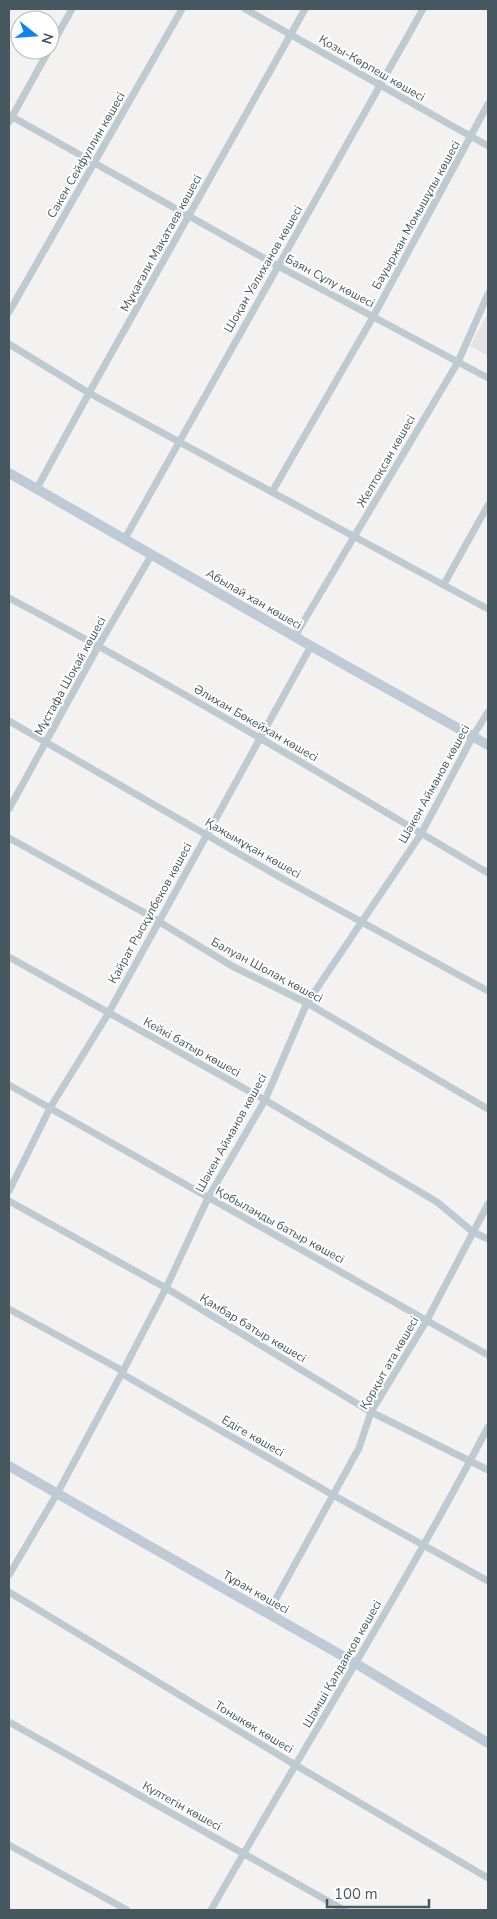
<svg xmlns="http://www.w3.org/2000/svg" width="497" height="1919" font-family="'Nunito Sans',sans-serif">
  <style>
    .education { fill: #e5e2e3 }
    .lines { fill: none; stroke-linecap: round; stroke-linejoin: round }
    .street { stroke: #becad1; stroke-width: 7 }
    .secondary { stroke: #becbd6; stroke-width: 10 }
    .labels { text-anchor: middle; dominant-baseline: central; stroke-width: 4; stroke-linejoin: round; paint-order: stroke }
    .street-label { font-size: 12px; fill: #475760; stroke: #fff }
  </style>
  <rect width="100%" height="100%" fill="#f4f1f1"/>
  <path class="education" d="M488,313V356L470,346Z"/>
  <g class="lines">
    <g class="street">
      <path d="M245,9L488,146"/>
      <path d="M50,48L72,9"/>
      <path d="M9,115L278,266L488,378"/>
      <path d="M9,122L49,50"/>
      <path d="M9,312L182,9"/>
      <path d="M9,344L89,393L488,609"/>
      <path d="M37,488L89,393L305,9"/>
      <path d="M272,492L373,317L488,104"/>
      <path d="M124,540L423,9"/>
      <path d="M444,584L488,505"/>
      <path d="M9,598C172,684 330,779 488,873"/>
      <path d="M295,636L458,362L488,294"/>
      <path d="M9,721L283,879L488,991"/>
      <path d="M9,809L99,645L152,554"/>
      <path d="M9,838L143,912L232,966L307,1003L488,1109"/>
      <path d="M9,957L265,1100L437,1202L473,1232L488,1239"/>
      <path d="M9,1085L488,1355"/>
      <path d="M9,1191L50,1108L108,1014L311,646"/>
      <path d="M9,1201L166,1288L371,1412L488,1470"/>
      <path d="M9,1309L123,1371L124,1375L333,1495L488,1581"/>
      <path d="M9,1575L58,1492L123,1371L166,1288L208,1198L265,1100L307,1003L421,834L473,736L488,712"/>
      <path d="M9,1592L297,1766L488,1878"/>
      <path d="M268,1613L359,1448L371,1412L427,1320L488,1204"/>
      <path d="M9,1722L344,1910"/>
      <path d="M9,1845L127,1910"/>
      <path d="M211,1910C303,1749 402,1591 488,1427"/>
    </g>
    <g class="secondary">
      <path d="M9,473L311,646L488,745"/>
      <path d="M9,1466L355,1663L488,1743"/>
    </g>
  </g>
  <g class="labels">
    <g class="street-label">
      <text transform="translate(372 68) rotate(30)">Қозы-Көрпеш көшесі</text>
      <text transform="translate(86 155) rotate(-60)">Сәкен Сейфуллин көшесі</text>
      <text transform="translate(416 215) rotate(-61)">Бауыржан Момышұлы көшесі</text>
      <text transform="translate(161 243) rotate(-61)">Мұқағали Мақатаев көшесі</text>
      <text transform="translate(263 269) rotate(-60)">Шоқан Уәлиханов көшесі</text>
      <text transform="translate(330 281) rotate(28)">Баян Сұлу көшесі</text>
      <text transform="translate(386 461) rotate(-60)">Желтоқсан көшесі</text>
      <text transform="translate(254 599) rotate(30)">Абылай хан көшесі</text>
      <text transform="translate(70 676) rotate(-61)">Мұстафа Шоқай көшесі</text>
      <text transform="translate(256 723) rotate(30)">Әлихан Бөкейхан көшесі</text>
      <text transform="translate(434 784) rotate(-61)">Шәкен Айманов көшесі</text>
      <text transform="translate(253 848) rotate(30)">Қажымұқан көшесі</text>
      <text transform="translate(150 913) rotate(-61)">Қайрат Рысқұлбеков көшесі</text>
      <text transform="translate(267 970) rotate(28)">Балуан Шолақ көшесі</text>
      <text transform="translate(192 1047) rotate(29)">Кейкі батыр көшесі</text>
      <text transform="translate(231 1133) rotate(-61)">Шәкен Айманов көшесі</text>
      <text transform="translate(280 1225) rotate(29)">Қобыланды батыр көшесі</text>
      <text transform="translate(253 1328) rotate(31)">Қамбар батыр көшесі</text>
      <text transform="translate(389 1363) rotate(-60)">Қорқыт ата көшесі</text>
      <text transform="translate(253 1436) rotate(30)">Едіге көшесі</text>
      <text transform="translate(256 1592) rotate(30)">Тұран көшесі</text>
      <text transform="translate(342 1664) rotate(-60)">Шәмші Қалдаяқов көшесі</text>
      <text transform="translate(254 1727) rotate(31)">Тоныкөк көшесі</text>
      <text transform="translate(182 1806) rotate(29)">Күлтегін көшесі</text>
    </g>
  </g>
  <rect width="497" height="1919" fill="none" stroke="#475760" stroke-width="20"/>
  <g transform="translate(35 35) rotate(107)"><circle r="24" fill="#ffffff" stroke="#b5bcbf"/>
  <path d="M0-4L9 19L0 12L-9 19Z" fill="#0c85f3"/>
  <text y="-8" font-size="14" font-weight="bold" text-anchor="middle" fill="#475760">N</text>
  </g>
  <path d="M327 1899v8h102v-8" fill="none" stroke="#475760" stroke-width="2.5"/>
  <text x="334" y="1899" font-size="15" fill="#475760" stroke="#ffffff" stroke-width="4" paint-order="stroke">100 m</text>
</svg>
